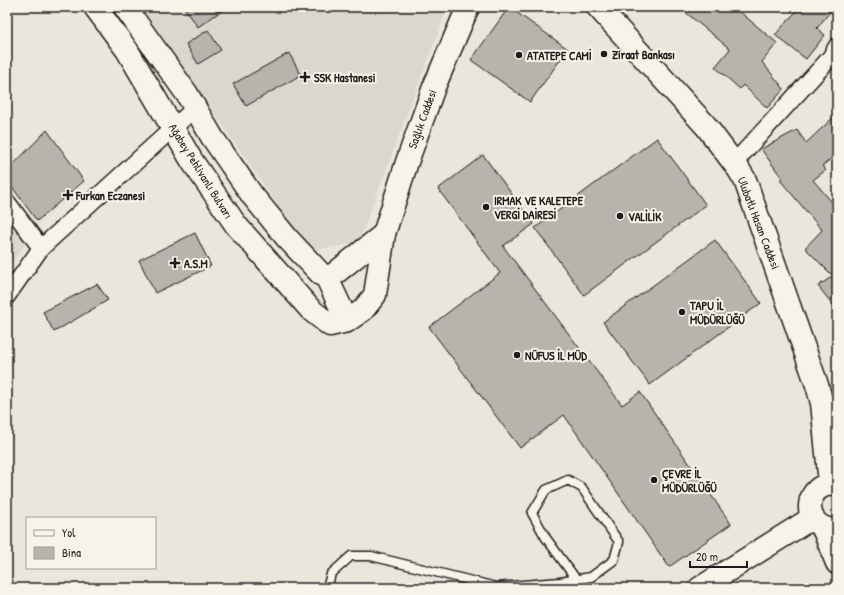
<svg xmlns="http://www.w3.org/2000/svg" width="844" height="595" font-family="'Patrick Hand',sans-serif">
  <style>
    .built { fill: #dad7ce }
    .building { fill: #b6b4ac; stroke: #1c1c1c }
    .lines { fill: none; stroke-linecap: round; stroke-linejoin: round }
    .lane-casing { stroke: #1c1c1c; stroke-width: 11 }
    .street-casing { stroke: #1c1c1c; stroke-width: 19 }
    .secondary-casing { stroke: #1c1c1c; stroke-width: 25 }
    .lane { stroke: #f7f3e8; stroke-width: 8 }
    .street { stroke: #f7f3e8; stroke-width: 16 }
    .secondary { stroke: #f7f3e8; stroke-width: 22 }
    .poi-dot { fill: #1c1c1c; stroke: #f7f3e8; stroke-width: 1.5 }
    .labels { text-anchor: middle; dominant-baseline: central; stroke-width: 4; stroke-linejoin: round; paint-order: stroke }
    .poi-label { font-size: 12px; font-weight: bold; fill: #1c1c1c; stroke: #f7f3e8; text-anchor: start }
    .street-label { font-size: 12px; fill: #1c1c1c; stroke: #f7f3e8 }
  </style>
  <rect width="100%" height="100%" fill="#eae6dc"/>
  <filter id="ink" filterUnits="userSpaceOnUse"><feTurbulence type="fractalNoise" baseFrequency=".025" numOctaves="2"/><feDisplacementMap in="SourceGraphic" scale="8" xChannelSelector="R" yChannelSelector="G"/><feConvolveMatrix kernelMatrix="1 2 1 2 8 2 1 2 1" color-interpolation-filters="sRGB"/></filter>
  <g filter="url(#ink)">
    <g class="built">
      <path d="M141,7H448L358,243L309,251Z"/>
      <path d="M7,216L26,243L7,270Z"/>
    </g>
    <g class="building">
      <path d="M184,7H227L198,27Z"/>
      <path d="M509,7L568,49L530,102L471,60Z"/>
      <path d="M679,7H734L777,43L762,62L784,89L767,108L743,85L740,89L715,67L730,49Z"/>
      <path d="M800,7H834L817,28L825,35L806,59L775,35Z"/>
      <path d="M208,30L221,50L198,64L186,44Z"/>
      <path d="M289,53L301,75L246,106L233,84Z"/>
      <path d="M837,114V154L822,166L826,170L813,180L837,208V310L818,286L833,276L805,248L822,230L780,180L782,178L761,149L797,130L806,143Z"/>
      <path d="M47,130L84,181L37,221L7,180V171Z"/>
      <path d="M657,138L706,205L584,295L535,228Z"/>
      <path d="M483,155L534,224L503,246L622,405L640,392L731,524L669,567L564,415L520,448L429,327L500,273L438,189Z"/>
      <path d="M195,233L211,266L155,293L139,260Z"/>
      <path d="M715,240L761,303L650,385L603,322Z"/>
      <path d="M97,284L108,300L54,332L43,312Z"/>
    </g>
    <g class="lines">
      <defs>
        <path id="lane" d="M327,588L331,574L351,556H371L496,587L560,582L591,577L614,560L619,542L582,488L568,480L546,490L532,513L546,538L576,579"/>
        <g id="street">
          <path d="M734,163L830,58L837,46"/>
          <path d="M7,202L41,248"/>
          <path d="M7,296L41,248L195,108"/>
        </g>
        <g id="secondary">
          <path d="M95,7L127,50L192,161L236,225L311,310L330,325L347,321L363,310L375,295L384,234L407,162L434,87L468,7"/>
          <path d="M125,7L187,94L212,137L252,195L287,238L321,274L327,278L347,321"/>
          <path d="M598,7L706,126L739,170L745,180L817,385L822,403L830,484"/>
          <path d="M327,278L333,275L384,234"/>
          <path d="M837,485C804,479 798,530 837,530"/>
          <path d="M823,528L837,563"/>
          <path d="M700,588L812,518"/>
        </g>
      </defs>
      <use href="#lane" class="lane-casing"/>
      <use href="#street" class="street-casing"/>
      <use href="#secondary" class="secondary-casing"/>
      <use href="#lane" class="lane"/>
      <use href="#street" class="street"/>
      <use href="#secondary" class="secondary"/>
    </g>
  </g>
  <g class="poi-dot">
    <circle cx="604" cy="54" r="4"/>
    <circle cx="519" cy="55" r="4"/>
    <path d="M303 71h4v4h4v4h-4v4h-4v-4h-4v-4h4z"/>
    <path d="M66 189h4v4h4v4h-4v4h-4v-4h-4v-4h4z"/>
    <circle cx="486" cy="207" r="4"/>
    <circle cx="620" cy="216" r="4"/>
    <path d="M173 257h4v4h4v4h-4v4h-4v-4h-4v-4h4z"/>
    <circle cx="682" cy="312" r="4"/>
    <circle cx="517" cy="355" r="4"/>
    <circle cx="654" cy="480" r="4"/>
  </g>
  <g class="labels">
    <g class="poi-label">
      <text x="612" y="54">Ziraat Bankası</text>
      <text x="527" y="55">ATATEPE CAMİ</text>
      <text x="314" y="77">SSK Hastanesi</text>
      <text x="76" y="195">Furkan Eczanesi</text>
      <text x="494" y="200">IRMAK VE KALETEPE<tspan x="494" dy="14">VERGİ DAİRESİ</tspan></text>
      <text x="628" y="216">VALİLİK</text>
      <text x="184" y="263">A.S.M</text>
      <text x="690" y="305">TAPU İL<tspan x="690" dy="14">MÜDÜRLÜĞÜ</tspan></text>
      <text x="525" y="355">NÜFUS İL MÜD</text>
      <text x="662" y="473">ÇEVRE İL<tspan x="662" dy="14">MÜDÜRLÜĞÜ</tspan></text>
    </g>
    <g class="street-label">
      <text transform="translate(422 119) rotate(-70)">Sağlık Caddesi</text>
      <text transform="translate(201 171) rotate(58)">Ağabey Pehlivanlı Bulvarı</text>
      <text transform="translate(759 223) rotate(69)">Ulubatlı Hasan Caddesi</text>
    </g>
  </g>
  <rect width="844" height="595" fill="none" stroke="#f7f3e8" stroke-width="24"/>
  <rect x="12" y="12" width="820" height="571" fill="none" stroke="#1c1c1c" stroke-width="1.5" filter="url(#ink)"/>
  <rect x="26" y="517" width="130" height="52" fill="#f7f3e8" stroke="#9f9d96"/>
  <rect x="34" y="530" width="20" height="6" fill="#f7f3e8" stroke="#9f9d96"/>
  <text x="62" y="537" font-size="12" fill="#1c1c1c">Yol</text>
  <rect x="34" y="547" width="20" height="12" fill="#b6b4ac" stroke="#9f9d96"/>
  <text x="62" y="557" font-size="12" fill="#1c1c1c">Bina</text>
  <path d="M690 561v6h57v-6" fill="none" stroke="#1c1c1c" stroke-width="2"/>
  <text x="696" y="561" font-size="12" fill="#1c1c1c" stroke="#f7f3e8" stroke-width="3" paint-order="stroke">20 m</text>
</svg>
